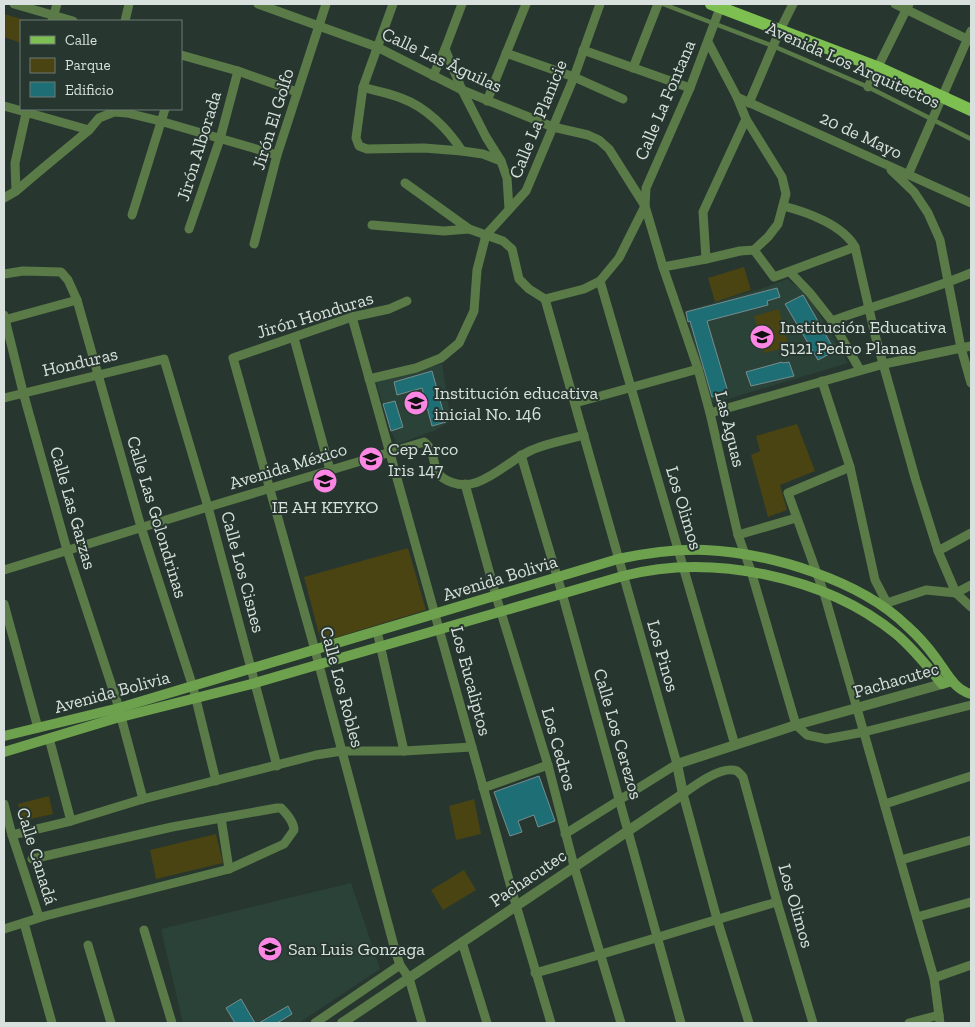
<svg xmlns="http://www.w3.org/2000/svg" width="975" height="1027" font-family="'Zilla Slab',serif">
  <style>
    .built { fill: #2b4239 }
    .green { fill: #4a4312 }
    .building { fill: #1d6f75; stroke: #788c8d }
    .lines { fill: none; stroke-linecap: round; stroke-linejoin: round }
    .service { stroke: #5a7a47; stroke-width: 4.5 }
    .minor { stroke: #5a7a47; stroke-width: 9 }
    .tertiary { stroke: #5a7a47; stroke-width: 10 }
    .secondary { stroke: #6ea14e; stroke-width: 10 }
    .primary { stroke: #7ebf52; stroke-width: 12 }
    .labels { text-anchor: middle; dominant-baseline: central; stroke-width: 4; stroke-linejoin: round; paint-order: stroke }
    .street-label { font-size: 18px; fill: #d8e1dd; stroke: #273730 }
    .poi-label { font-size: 18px; fill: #d8e1dd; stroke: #273730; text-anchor: start }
  </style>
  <rect width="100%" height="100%" fill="#273730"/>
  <g class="built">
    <path d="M787,279L808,295L848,363L714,403L710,400L685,311L761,289Z"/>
    <path d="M442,364L448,403L453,419L436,430L397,444L391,431L376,382Z"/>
    <path d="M351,883L380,969L299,1023H183L161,929Z"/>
  </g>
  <g class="green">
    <path d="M4,14L28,21H21V43L4,37Z"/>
    <path d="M744,267L751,290L715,302L708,278Z"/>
    <path d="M779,309L789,347L764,353L754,316Z"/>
    <path d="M797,424L815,471L780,485L787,510L768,517L751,455L760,451L756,436Z"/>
    <path d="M408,548L426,610L321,642L304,577Z"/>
    <path d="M49,796L53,814L22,821L18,804Z"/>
    <path d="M474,799L481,834L456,840L449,806Z"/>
    <path d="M216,834L223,863L156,879L150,850Z"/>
    <path d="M464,870L476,890L443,910L431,890Z"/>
  </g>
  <g class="building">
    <path d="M777,288L780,297L767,301L768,305L707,321L728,392L712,397L690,321L688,322L686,312Z"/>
    <path d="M803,295L835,351L818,360L785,304Z"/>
    <path d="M782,362L783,363L789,362L794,376L751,386L746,372Z"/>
    <path d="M432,371L446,422L432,426L422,388L397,395L394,382Z"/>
    <path d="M395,401L403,427L391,431L383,404Z"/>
    <path d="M539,776L555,821L538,827L534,815L518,821L522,832L510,836L494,792Z"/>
    <path d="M241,999L255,1023H235L226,1008Z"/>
    <path d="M288,1006L292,1014L277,1023H259Z"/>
  </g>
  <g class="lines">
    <path class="service" d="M663,4L773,46L868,87L971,139"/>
    <g class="minor">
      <path d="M14,4L73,21"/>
      <path d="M258,4L377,47L462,90L553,127L588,135L599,140L609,149L645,206L663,267L698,369L710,413L738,535L751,571L796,725L807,735L826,739L864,732L971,705"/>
      <path d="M393,4L363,87L356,138L359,146L367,149L424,148L462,151L483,154L501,161"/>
      <path d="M895,4L971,41"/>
      <path d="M52,21L57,4"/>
      <path d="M125,21L129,4"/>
      <path d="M445,49L462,90L486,137L501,161L507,178L509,209"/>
      <path d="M583,50L690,88"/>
      <path d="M506,53L574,77L623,99"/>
      <path d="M181,55L238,71L297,92"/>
      <path d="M633,68L658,4"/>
      <path d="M433,76L445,49L462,4"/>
      <path d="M363,87C375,91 388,93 401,98C426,107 448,129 462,151"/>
      <path d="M868,87L909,4"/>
      <path d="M737,97C815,132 893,168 971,203"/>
      <path d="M487,101L526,4"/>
      <path d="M749,103L780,30L793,4"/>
      <path d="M4,106L89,130"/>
      <path d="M891,170L914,192L928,213L940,240L961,348L971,383"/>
      <path d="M908,175L971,31"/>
      <path d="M405,183L469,229L503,241L512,249L519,279L529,289L545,299L584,289L600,281L619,258L645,206L646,188L690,88L720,8"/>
      <path d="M16,191L15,163L27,109"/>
      <path d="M4,198L16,191L42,169L89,130L99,118L114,112L127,113L160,121L277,155"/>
      <path d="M783,206C807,212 843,225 855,247L875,335L916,481L938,551L956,593L971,607"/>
      <path d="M132,215L165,109"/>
      <path d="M372,225L444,231L469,229"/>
      <path d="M189,229L220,139L238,71"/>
      <path d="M254,244L277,155L326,4"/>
      <path d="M754,250L774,277L855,247"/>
      <path d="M706,259L703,212L746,119"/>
      <path d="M663,267L706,259L740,251L754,250L768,237L778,224L786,194L782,177L746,119L737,97L708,42"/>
      <path d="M790,272L810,293L832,321L860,370"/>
      <path d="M4,274L23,271L61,272L68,280L77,300L141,527L193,687L216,781"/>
      <path d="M600,281L735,745"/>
      <path d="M545,299L677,764L565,834"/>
      <path d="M407,301L389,309L352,317L233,358L315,650L395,950L400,965L409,978L422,1023"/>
      <path d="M4,315L23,392L67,550L119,708"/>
      <path d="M352,317L516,905L551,1023"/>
      <path d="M4,320L77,300"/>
      <path d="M832,321C878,304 926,292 971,273"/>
      <path d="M294,338L330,470"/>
      <path d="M369,379L416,368L441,358L459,343L474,311L477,270L486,235L526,191L574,77L600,4"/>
      <path d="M822,381L850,467L875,580L887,603L885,607"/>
      <path d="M4,398L164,359L208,507L277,766"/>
      <path d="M575,403L698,369"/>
      <path d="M710,413L884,364L971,346"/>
      <path d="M521,455L562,593L681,1023"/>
      <path d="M850,467L788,493L824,593L934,978L940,1023"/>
      <path d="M465,484L496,596L548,765L574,866L621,1023"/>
      <path d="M738,535L796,518"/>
      <path d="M938,551L971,533"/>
      <path d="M4,570L208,507L424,442C437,451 431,470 443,478C476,500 505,461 532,450C548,443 567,440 584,435"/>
      <path d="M887,603L926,590L956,593L971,585"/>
      <path d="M4,604L38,728"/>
      <path d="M377,631L404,751"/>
      <path d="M121,717L143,799"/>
      <path d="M49,738L71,821"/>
      <path d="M483,788L548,765"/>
      <path d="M4,804L12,835L39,917"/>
      <path d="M885,804L971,776"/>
      <path d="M221,818L229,869"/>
      <path d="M12,835L71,821L143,799L316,755L342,751H404L472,747"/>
      <path d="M901,860L971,840"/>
      <path d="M917,917L971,902"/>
      <path d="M24,923L52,1023"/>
      <path d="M4,929L45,916L229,869L284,844L294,830C294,822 286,813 281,808H277L172,827L32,859"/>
      <path d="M144,930L172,1023"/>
      <path d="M462,942L487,1023"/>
      <path d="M88,945L111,1023"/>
      <path d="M535,973C616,951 696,925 777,902"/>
      <path d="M934,978L971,965"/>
      <path d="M315,1023L400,965"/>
      <path d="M749,1023L717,919L683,794C695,785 722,765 737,771C740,773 741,775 743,777L777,902L813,1023"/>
      <path d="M909,1023L939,1015"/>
    </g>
    <path class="tertiary" d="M342,1023L683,794L677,764L796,725L942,684"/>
    <g class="secondary">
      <path d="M4,736L119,708L618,559C647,553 675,549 705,550C770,553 860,580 907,626C917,635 927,646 935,657C946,671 953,689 971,694"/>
      <path d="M4,752L113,719L255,683L623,576C711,553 825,576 896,634C913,648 928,667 942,684L952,681"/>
    </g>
    <path class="primary" d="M711,4L877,67L971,110"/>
  </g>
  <defs>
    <symbol id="school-disc" viewBox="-11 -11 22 22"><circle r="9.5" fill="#fc86e3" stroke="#273730"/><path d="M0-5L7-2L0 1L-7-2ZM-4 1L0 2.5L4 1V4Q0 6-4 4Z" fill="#111"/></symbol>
    <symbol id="university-disc" viewBox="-11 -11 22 22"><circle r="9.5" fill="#fc86e3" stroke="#273730"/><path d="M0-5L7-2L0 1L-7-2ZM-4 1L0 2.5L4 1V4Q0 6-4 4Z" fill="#111"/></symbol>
  </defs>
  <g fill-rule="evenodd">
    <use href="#school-disc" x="748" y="323" width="28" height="28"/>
    <use href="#school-disc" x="402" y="389" width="28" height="28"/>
    <use href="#university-disc" x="357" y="445" width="28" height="28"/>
    <use href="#school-disc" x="311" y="467" width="28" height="28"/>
    <use href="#university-disc" x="256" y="935" width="28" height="28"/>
  </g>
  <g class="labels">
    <g class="street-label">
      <text transform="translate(442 60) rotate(25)">Calle Las Águilas</text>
      <text transform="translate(853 65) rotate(24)">Avenida Los Arquitectos</text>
      <text transform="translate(665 100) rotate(-67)">Calle La Fontana</text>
      <text transform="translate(273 119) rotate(-73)">Jirón El Golfo</text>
      <text transform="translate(538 119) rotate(-68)">Calle La Planicie</text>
      <text transform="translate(861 135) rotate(25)">20 de Mayo</text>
      <text transform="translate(199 146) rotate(-73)">Jirón Alborada</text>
      <text transform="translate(315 315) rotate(-17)">Jirón Honduras</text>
      <text transform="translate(80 362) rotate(-13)">Honduras</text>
      <text transform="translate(730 429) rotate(76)">Las Aguas</text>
      <text transform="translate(288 466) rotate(-17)">Avenida México</text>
      <text transform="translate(73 508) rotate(74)">Calle Las Garzas</text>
      <text transform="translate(684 508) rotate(73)">Los Olimos</text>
      <text transform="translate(157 517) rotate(73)">Calle Las Golondrinas</text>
      <text transform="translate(243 572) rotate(75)">Calle Los Cisnes</text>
      <text transform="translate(500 578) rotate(-17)">Avenida Bolivia</text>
      <text transform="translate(663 656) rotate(74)">Los Pinos</text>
      <text transform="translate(896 680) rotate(-16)">Pachacutec</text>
      <text transform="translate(471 681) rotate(75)">Los Eucaliptos</text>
      <text transform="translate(342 687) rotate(75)">Calle Los Robles</text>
      <text transform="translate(112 692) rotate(-15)">Avenida Bolivia</text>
      <text transform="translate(618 734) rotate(74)">Calle Los Cerezos</text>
      <text transform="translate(559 749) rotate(74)">Los Cedros</text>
      <text transform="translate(37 856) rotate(73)">Calle Canadá</text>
      <text transform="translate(528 878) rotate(-34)">Pachacutec</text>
      <text transform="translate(796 906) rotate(74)">Los Olimos</text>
    </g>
    <g class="poi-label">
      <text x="780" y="327">Institución Educativa<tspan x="780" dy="21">5121 Pedro Planas</tspan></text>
      <text x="434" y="393">Institución educativa<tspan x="434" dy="21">inicial No. 146</tspan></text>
      <text x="388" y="449">Cep Arco<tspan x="388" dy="21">Iris 147</tspan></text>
      <text x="325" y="507" text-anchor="middle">IE AH KEYKO</text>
      <text x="288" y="949">San Luis Gonzaga</text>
    </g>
  </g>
  <rect width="975" height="1027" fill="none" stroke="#d8e1dd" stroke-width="10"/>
  <rect x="20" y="20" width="162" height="90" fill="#273730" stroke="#6e7b75"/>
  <rect x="30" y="36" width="25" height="8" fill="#7ebf52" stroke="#6e7b75"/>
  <text x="65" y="45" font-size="15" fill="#d8e1dd">Calle</text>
  <rect x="30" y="58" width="25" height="15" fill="#4a4312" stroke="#6e7b75"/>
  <text x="65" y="70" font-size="15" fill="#d8e1dd">Parque</text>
  <rect x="30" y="82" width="25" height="15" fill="#1d6f75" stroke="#6e7b75"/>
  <text x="65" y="95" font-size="15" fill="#d8e1dd">Edificio</text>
</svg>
